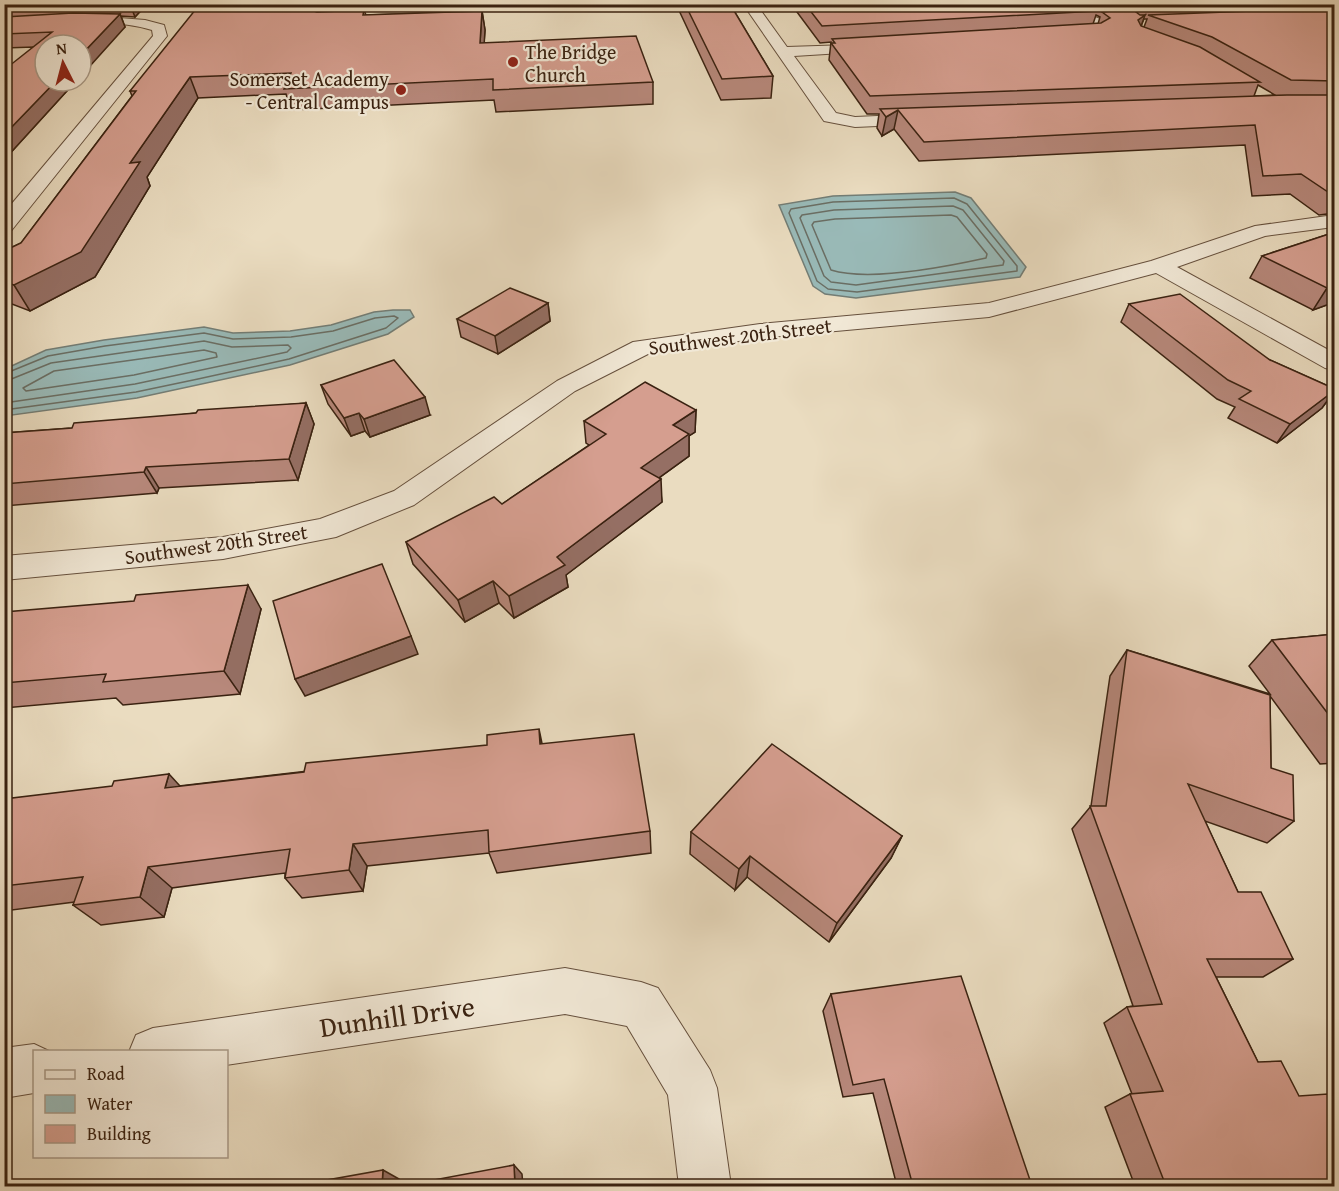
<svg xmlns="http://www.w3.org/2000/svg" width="1339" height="1191" font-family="'Gentium Book Plus',serif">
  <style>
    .water { fill: #99bab8; stroke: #737d75; stroke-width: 1.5 }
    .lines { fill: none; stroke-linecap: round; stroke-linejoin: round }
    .shore { stroke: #6a6e64; stroke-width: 1.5 }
    .minor-casing { stroke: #66503d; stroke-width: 2 }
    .minor { fill: #f1e8d6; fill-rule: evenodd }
    .wall { fill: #b7887b; stroke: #3a2211; stroke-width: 1.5; fill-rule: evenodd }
    .shaded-wall { fill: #956f64; stroke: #3a2211; stroke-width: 1.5 }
    .building { fill: #d59e8f; stroke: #3a2211; stroke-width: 1.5 }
    .poi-dot { fill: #8f2418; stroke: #f1e8d6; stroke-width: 2 }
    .labels { text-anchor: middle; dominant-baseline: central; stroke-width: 4.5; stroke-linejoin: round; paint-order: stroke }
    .far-poi-label { font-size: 20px; fill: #3a2211; stroke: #f1e8d6; text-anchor: start }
    .far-street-label { font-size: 20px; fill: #3a2211; stroke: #f1e8d6 }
    .near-street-label { font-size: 28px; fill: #3a2211; stroke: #f1e8d6 }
  </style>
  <rect width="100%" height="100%" fill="#eadcc0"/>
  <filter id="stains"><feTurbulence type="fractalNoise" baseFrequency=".00333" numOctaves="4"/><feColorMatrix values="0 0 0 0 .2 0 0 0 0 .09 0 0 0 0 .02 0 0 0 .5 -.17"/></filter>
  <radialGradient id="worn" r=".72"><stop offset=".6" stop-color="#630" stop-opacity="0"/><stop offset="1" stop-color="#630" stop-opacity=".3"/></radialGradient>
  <g class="water">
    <path d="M955,192L971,198L1026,267L1020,277L856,298L825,294L813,286L779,205L833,196Z"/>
    <path d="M393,310H410L414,317L388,334L290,365L137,398L5,416V369L46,350L104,340L204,327L233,333L290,331L331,325L374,312Z"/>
  </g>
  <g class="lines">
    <g class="shore">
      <path d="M954,198L967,204L1017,266V271L857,292L828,289L817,281L789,213L791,209L833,202Z"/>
      <path d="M953,206L963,210L1004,261L1003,265L856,285L831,282L824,276L800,218L802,215L834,210Z"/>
      <path d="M951,215L957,217L987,254L986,258C945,267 870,282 831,270L812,225L814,222L835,219Z"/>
      <path d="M204,350L216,353L217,357L134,375L26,391L23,388L54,371Z"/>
      <path d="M4,374L48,356L105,346L204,333L233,339L291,337L333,331L375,318L394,316L398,318L386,328L289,359L198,379L136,392L4,410"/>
      <path d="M4,382L51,363L204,341L232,347L288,345L291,348L287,352L135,384L4,403"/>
    </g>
    <defs>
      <g id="minor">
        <path d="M743,4H756L787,47L879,44L881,47L874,51L794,56L836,113L855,117L922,114L930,119L922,124L855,127L824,121Z"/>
        <path d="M1042,4H1061L1103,20L1105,23L1103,26H1093Z"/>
        <path d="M107,17L145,20L164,25L167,36L11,231L4,233V213L153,36L152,30C107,16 52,27 4,29V21Z"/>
        <path d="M1334,215V227L1265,236L1177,267L1334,353V370L1325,368L1156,273L989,317L760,338L648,354L575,391L414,505L336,537L223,559L4,580V556L223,537L320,519L394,491L557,381L633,342L760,324L989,303L1151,261L1255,226Z"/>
        <path d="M565,968L641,982L658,988L710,1070L717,1088L731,1186H679L668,1095L627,1026L565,1014L226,1065V1052H129L136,1035L153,1028Z"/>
        <path d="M34,1044L51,1052H34V1093L4,1098V1048Z"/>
      </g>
    </defs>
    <use href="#minor" class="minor-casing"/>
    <use href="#minor" class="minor"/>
  </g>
  <g class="wall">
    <path d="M4,4H147L135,17L121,16L125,27L45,81H76L4,160L34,47L4,48Z"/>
    <path d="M676,4H730L773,76L771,98L721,100Z"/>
    <path d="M791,4H1335V213L1319,215L1290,194L1252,196L1245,145L919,161L894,129L882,136L877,128L879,114H867L829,60L831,42L820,43ZM1096,15L1100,17L1098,24H1093ZM1144,19H1147L1144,27L1141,26ZM1258,85L1275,95L1254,96Z"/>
    <path d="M364,10L366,15L482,11L485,30L484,43L653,82V104L496,112L494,100L291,110L286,94L198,98L147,177L150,186L95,277L30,311L4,301V251L21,243L132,96L130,91L317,12Z"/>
    <path d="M1335,232V302L1313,310L1250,278L1262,256Z"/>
    <path d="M548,303L550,321L498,354L461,337L457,319Z"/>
    <path d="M1129,304L1270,360L1335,389V391L1322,408L1277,443L1228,418L1235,407L1217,399L1121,322Z"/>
    <path d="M321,385L430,415L370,437L365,431L351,436L328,404Z"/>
    <path d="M306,403L314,424L298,480L159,488L157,493L4,506V433L72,428L196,413Z"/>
    <path d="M696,410L695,432L689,436V456L659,478L662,502L566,575L568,587L514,618L499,603L465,622L413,564L406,542L502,504L589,445L586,443L584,421Z"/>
    <path d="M261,609L240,694L123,705L116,698L4,708V612Z"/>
    <path d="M1335,634V763L1320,764L1270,696L1271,768L1294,821L1267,843L1205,821L1238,892L1293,959L1263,977H1216L1258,1062L1335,1186H1135L1105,1107L1130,1094H1132L1104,1023L1127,1007L1133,1006L1072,829L1091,806L1110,676L1127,650L1270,694L1249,666L1272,640Z"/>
    <path d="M542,744L650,831L651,853L497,873L489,853L367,866L363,891L302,898L285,878V873L172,888L164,917L101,925L73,905L75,902L4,911V799L179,786Z"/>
    <path d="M691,832L902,836L891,858L829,942L747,877L735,890L690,854Z"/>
    <path d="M831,994L1032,1186H897L873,1093L843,1097L823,1011Z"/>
  </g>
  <g class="shaded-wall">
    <path d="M130,4H147L135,17Z"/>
    <path d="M1139,4H1140L1135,20L1132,9Z"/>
    <path d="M482,11L485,30L483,63L480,43Z"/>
    <path d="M120,14L125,27L81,76V55Z"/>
    <path d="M1145,15L1139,32L1138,20Z"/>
    <path d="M190,77L198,98L147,177L150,186L95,277L30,311L14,285L130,163Z"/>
    <path d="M56,81H76L4,160V135Z"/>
    <path d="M898,110L894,129L882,136L886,117Z"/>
    <path d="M1335,286V302L1313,310L1327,288Z"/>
    <path d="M548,303L550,321L498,354L495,336Z"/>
    <path d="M1335,390L1322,408L1277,443L1290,424Z"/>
    <path d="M425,397L430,415L370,437L364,419Z"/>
    <path d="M306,403L314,424L298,480L289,459Z"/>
    <path d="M696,410L695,432L689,436V456L642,490L641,468L673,425Z"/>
    <path d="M359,413L365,431L351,436L344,418Z"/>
    <path d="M146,467L159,488L157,493L144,472Z"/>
    <path d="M661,479L662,502L566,575L568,587L514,618L509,596L557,557Z"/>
    <path d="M493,581L499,603L465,622L458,600Z"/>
    <path d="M248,585L261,609L240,694L224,671Z"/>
    <path d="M411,636L418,654L305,696L295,679Z"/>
    <path d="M539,729L544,753L540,744Z"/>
    <path d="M169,774L190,797L165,788Z"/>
    <path d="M902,836L891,858L829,942L837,923Z"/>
    <path d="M353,844L367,866L363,891L349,870Z"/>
    <path d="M750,856L747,877L735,890L739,869Z"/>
    <path d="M148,867L172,888L164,917L140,897Z"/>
    <path d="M514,1165L522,1174L523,1186H515Z"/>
    <path d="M383,1170L399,1179V1186H382Z"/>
  </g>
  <g class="building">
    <path d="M4,4H39L4,6Z"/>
    <path d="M200,4H290L317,12L364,10L363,15L482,11L480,43L636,36L653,82L493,90V79L284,89L291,73L190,77L130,163L140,162L81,252L14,285L4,282V251L21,243L136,91H130Z"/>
    <path d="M685,4H730L773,76L722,79Z"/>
    <path d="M805,4H1080L1097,11L822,26Z"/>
    <path d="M1112,4H1139L1132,9L1140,15H1145L1138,20L1141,26L1200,47L1260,82L870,96L831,43H835L832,39L1101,23L1110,18L1102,12L1110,11L1112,5Z"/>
    <path d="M1335,8V81L1291,80L1212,37L1148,15Z"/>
    <path d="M73,13L120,14L81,55V45H45V81H56L4,135V70L52,32L4,34V17Z"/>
    <path d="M1287,95H1335V194H1331L1301,174L1263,176L1255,125L924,142L898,110L886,117L880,109Z"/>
    <path d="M1335,232V286L1327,288L1262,256Z"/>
    <path d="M510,288L548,303L495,336L457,319Z"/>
    <path d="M1180,294L1270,360L1335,389V390L1290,424L1239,399L1251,391L1228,380L1129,304Z"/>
    <path d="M394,360L425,397L364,419L359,413L344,418L321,385Z"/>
    <path d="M645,382L696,410L673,425L689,434L641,468L661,479L557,557L565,565L509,596L493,581L458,600L406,542L494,497L502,504L606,434L584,421Z"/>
    <path d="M306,403L289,459L146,467L144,472L4,484V433L72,428L74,423L196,413L198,410Z"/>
    <path d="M382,564L411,636L295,679L273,601Z"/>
    <path d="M248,585L224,671L103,682L106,674L4,683V612L134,601L136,595Z"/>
    <path d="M1335,634V723L1272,640Z"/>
    <path d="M1127,650L1270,695L1271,768L1293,775L1294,821L1188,784L1238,892H1261L1293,959H1207L1258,1062L1281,1061L1299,1096L1328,1094L1335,1106V1186H1166L1130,1094L1163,1091L1127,1007L1162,1004L1090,806H1106Z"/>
    <path d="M539,729L540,744L634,734L650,831L489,852L488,830L353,844L349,870L285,878L290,849L148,867L140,897L73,905L83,877L4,886V799L112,786L114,781L169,774L165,788L304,772L306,763L487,745V735Z"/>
    <path d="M772,744L902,836L837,923L750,856L739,869L691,832Z"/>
    <path d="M961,976L1032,1186H913L884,1079L853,1085L831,994Z"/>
    <path d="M514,1165L515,1186H402Z"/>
    <path d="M383,1170L382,1186H305V1184Z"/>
  </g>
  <g class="poi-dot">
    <circle cx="513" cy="62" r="6"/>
    <circle cx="401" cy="90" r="6"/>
  </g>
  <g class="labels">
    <g class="far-poi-label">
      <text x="525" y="51">The Bridge<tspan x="525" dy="23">Church</tspan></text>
      <text x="389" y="78" text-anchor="end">Somerset Academy<tspan x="389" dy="23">- Central Campus</tspan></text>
    </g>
    <g class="far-street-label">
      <text transform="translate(740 336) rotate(-7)">Southwest 20th Street</text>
      <text transform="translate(216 544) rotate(-8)">Southwest 20th Street</text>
    </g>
    <g class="near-street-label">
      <text transform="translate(397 1016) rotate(-8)">Dunhill Drive</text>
    </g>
  </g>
  <rect width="1339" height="1191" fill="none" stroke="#eadcc0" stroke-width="24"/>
  <rect x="6" y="6" width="1327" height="1179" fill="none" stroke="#3a2211" stroke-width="3"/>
  <rect x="12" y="12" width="1315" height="1167" fill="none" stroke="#3a2211" stroke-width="1.5"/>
  <rect x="33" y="1050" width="195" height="108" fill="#f1e8d6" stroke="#a89987" stroke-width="1.5"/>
  <rect x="45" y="1070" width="30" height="9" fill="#f1e8d6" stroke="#a89987" stroke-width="1.5"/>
  <text x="87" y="1080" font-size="18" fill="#3a2211">Road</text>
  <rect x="45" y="1095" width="30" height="18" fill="#99bab8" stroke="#a89987" stroke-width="1.5"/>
  <text x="87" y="1110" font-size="18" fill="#3a2211">Water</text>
  <rect x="45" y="1125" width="30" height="18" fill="#d59e8f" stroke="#a89987" stroke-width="1.5"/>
  <text x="87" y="1140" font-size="18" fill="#3a2211">Building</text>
  <g transform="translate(63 63) rotate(354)"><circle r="28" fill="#f1e8d6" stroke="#a89987" stroke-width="1.5"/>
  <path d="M0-4.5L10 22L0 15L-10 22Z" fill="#8f2418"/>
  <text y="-9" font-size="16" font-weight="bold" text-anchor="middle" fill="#3a2211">N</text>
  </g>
  <rect width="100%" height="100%" filter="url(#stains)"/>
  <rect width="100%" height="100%" fill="url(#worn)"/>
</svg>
